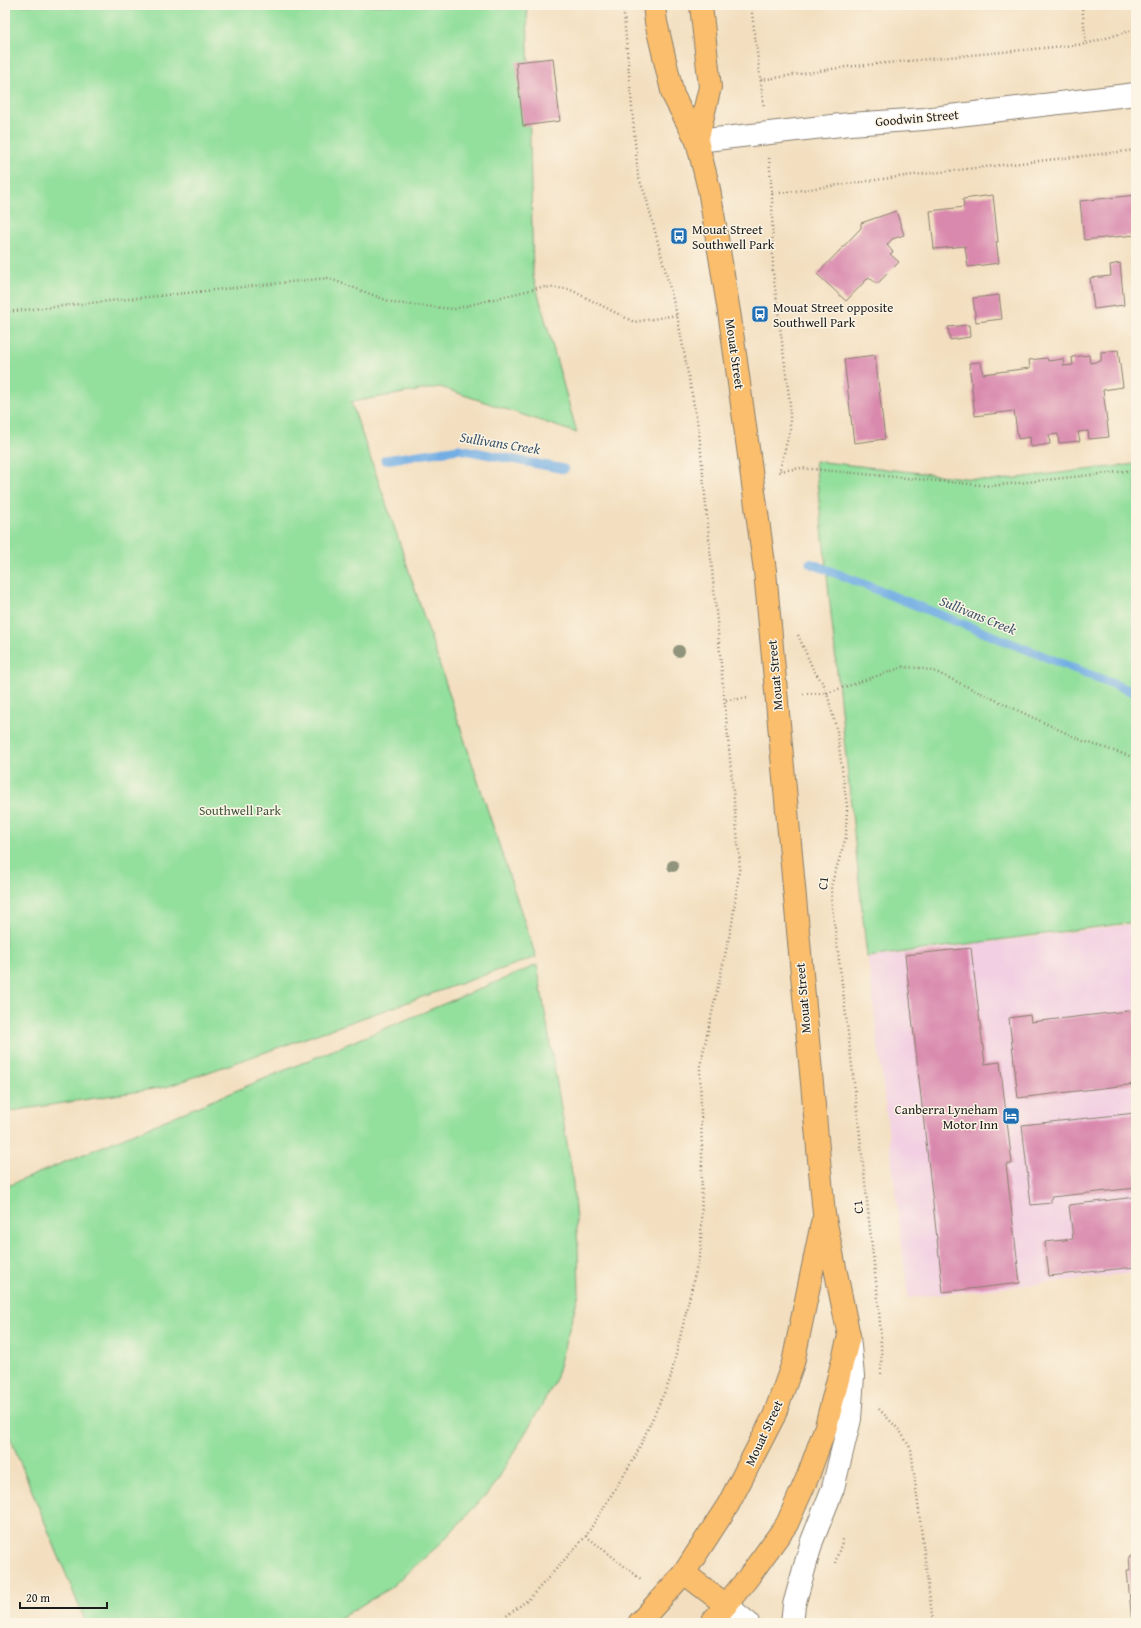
<svg xmlns="http://www.w3.org/2000/svg" width="1141" height="1628" font-family="'Gentium Book Plus',serif">
  <style>
    .built { fill: #f2cfe2 }
    .green { fill: #93df9c; stroke: #587e5c }
    .lines { fill: none; stroke-linecap: round; stroke-linejoin: round }
    .stream { stroke: #72aee4; stroke-width: 9 }
    .building { fill: #d989ad }
    .minor-casing { stroke: #887e6e; stroke-width: 24 }
    .major-casing { stroke: #887e6e; stroke-width: 24 }
    .path { stroke: #887e6e; stroke-width: 2.5; stroke-dasharray: 1 3; stroke-linecap: butt }
    .minor { stroke: #fff; stroke-width: 22 }
    .major { stroke: #fabe6d; stroke-width: 22 }
    .tree { fill: #91947b }
    .labels { text-anchor: middle; dominant-baseline: central; stroke-width: 3; stroke-linejoin: round; paint-order: stroke }
    .street-label { font-size: 13px; fill: #1c1c1c; stroke: #fcf5e5 }
    .poi-label { font-size: 13px; fill: #1c1c1c; stroke: #fcf5e5; text-anchor: start }
    .park-label { font-size: 13px; fill: #405642; stroke: #fcf5e5 }
    .water-label { font-size: 14px; font-style: italic; fill: #3e566c; stroke: #fcf5e5 }
  </style>
  <rect width="100%" height="100%" fill="#fcf5e5"/>
  <filter id="ink" filterUnits="userSpaceOnUse"><feTurbulence type="fractalNoise" baseFrequency=".025" numOctaves="2"/><feDisplacementMap in="SourceGraphic" scale="8" xChannelSelector="R" yChannelSelector="G"/><feConvolveMatrix kernelMatrix="1 2 1 2 8 2 1 2 1" color-interpolation-filters="sRGB"/></filter>
  <filter id="wash" filterUnits="userSpaceOnUse"><feTurbulence type="fractalNoise" baseFrequency=".012" numOctaves="4" result="noise"/><feDisplacementMap in="SourceGraphic" scale="16" xChannelSelector="R" yChannelSelector="G"/><feGaussianBlur stdDeviation="0.9" result="paint"/><feColorMatrix in="noise" values="0 0 0 0 0 0 0 0 0 0 0 0 0 0 0 0 0 1.4 0 .05"/><feComposite in="paint" operator="in"/></filter>
  <g filter="url(#wash)">
    <rect width="100%" height="100%" fill="#f3dfc0"/>
    <path class="built" d="M1136,924V1273L908,1298L868,958Z"/>
    <g class="green">
      <path d="M5,5H527L533,276L577,433L440,387L351,402L397,535L536,957L166,1087L5,1112Z"/>
      <path d="M815,461L991,481L1136,464V922L867,957Z"/>
      <path d="M537,965L572,1173L578,1245L579,1293L554,1384L494,1486L440,1544L390,1588L332,1623H86L5,1425V1187Z"/>
    </g>
    <g class="lines">
      <g class="stream">
        <path d="M385,460L459,449L564,469"/>
        <path d="M810,563L1136,693"/>
      </g>
    </g>
    <g id="blocks">
      <g class="building">
        <path d="M553,58L560,121L523,126L516,62Z"/>
        <path d="M993,195L998,242H996L999,263L968,267L965,246L934,249L930,211L964,207L963,199Z"/>
        <path d="M1136,195V235L1084,240L1080,201Z"/>
        <path d="M896,211L904,235L892,239L887,245L893,252L890,254L899,262L877,284L869,277L846,301L817,274L861,228V223Z"/>
        <path d="M1120,263L1124,305L1094,309L1090,278L1111,276L1110,265Z"/>
        <path d="M999,295L1002,319L976,322L973,298Z"/>
        <path d="M969,325L970,337L950,340L948,327Z"/>
        <path d="M1118,350L1123,387L1103,390L1109,437L1089,439L1088,431L1078,432L1080,441L1059,443L1058,434L1049,435L1050,444L1031,447L1030,437L1018,439L1014,411L975,416L969,363L981,362L983,374L1030,368L1029,360L1047,358L1048,361L1063,359L1064,366L1073,365L1072,357L1089,355L1090,363L1101,361V352Z"/>
        <path d="M875,355L885,439L854,443L844,359Z"/>
        <path d="M971,948L985,1064L1000,1062L1012,1164H1006L1020,1283L943,1292L905,955Z"/>
        <path d="M1136,1010V1084L1018,1098L1009,1018L1030,1015L1031,1022Z"/>
        <path d="M1136,1113V1188L1051,1197V1203L1031,1205L1022,1125Z"/>
        <path d="M1136,1197V1267L1049,1276L1045,1242L1073,1239L1069,1205Z"/>
        <path d="M1129,1556H1136V1623H1132L1127,1570H1130Z"/>
      </g>
    </g>
  </g>
  <g filter="url(#ink)">
    <use href="#blocks" fill-opacity="0" stroke="#887e6e" stroke-width="1"/>
    <g class="lines">
      <defs>
        <g id="minor">
          <path d="M697,141L850,124L924,119L1136,94"/>
          <path d="M726,1605L748,1623"/>
          <path d="M792,1623L794,1605L812,1541L833,1488L850,1419L853,1376L849,1337"/>
        </g>
        <g id="major">
          <path d="M654,5L656,22L673,95L697,141L709,189L730,318L765,571L824,1214L849,1336L826,1426L808,1476L787,1524L747,1579L711,1623"/>
          <path d="M697,141L710,87L701,5"/>
          <path d="M684,1573L726,1605"/>
          <path d="M639,1623L684,1573L728,1505L774,1416L793,1363L822,1223"/>
        </g>
      </defs>
      <use href="#minor" class="minor-casing"/>
      <use href="#major" class="major-casing"/>
      <g class="path">
        <path d="M751,5L764,108"/>
        <path d="M1082,5L1086,44"/>
        <path d="M761,80L845,67L1086,44L1136,29"/>
        <path d="M769,158L772,194L773,272L790,404V429L779,473"/>
        <path d="M772,194L905,176L1136,150"/>
        <path d="M5,312L328,278L394,303L454,309L542,287L569,289L634,322L677,315"/>
        <path d="M780,471L801,468L991,486L1136,470"/>
        <path d="M798,635L813,669L824,685L827,693L837,731L847,806L846,837L831,886L832,907C846,1011 858,1115 869,1220C874,1270 883,1323 881,1374"/>
        <path d="M803,694L827,693L903,667L920,668L936,672L1083,741L1136,758"/>
        <path d="M726,700L750,698"/>
        <path d="M879,1409L900,1431L911,1449L933,1623"/>
        <path d="M586,1536L642,1580"/>
        <path d="M835,1563L843,1539"/>
        <path d="M497,1623L529,1599L586,1536L636,1455L670,1380L701,1249L702,1158L700,1066L732,924L740,864L699,432L677,315L646,197L638,176L623,5"/>
      </g>
      <use href="#minor" class="minor"/>
      <use href="#major" class="major"/>
    </g>
    <g class="tree">
      <circle cx="679" cy="651" r="6"/>
      <circle cx="673" cy="866" r="6"/>
    </g>
  </g>
  <defs>
    <symbol id="bus-square" viewBox="-11 -11 22 22"><rect x="-9" y="-9" width="18" height="18" rx="4" fill="#1f6fb2" stroke="#fcf5e5"/><path d="M-5-6H5V4H4V6H2V4H-2V6H-4V4H-5ZM-3.5-4V0h7V-4ZM-3.5 1.2v1.5H-2V1.2ZM2 1.2v1.5H3.5V1.2Z" fill="#fff"/></symbol>
    <symbol id="hotel-square" viewBox="-11 -11 22 22"><rect x="-9" y="-9" width="18" height="18" rx="4" fill="#1f6fb2" stroke="#fcf5e5"/><path d="M-6-4.5h1.5V1H6V5H4.5V3h-9V5H-6ZM-4 0a1.8 1.8 0 1 1 3.6 0ZM.5 0V-2.5h3Q6-2.5 6 0Z" fill="#fff"/></symbol>
  </defs>
  <g fill-rule="evenodd">
    <use href="#bus-square" x="669" y="226" width="20" height="20"/>
    <use href="#bus-square" x="750" y="304" width="20" height="20"/>
    <use href="#hotel-square" x="1001" y="1106" width="20" height="20"/>
  </g>
  <g class="labels">
    <g class="street-label">
      <text transform="translate(917 118) rotate(-5)">Goodwin Street</text>
      <text transform="translate(735 354) rotate(82)">Mouat Street</text>
      <text transform="translate(775 675) rotate(-95)">Mouat Street</text>
      <text transform="translate(823 883) rotate(-83)">C1</text>
      <text transform="translate(803 998) rotate(-95)">Mouat Street</text>
      <text transform="translate(858 1207) rotate(-96)">C1</text>
      <text transform="translate(764 1433) rotate(-65)">Mouat Street</text>
    </g>
    <g class="poi-label">
      <text x="692" y="229">Mouat Street<tspan x="692" dy="15">Southwell Park</tspan></text>
      <text x="773" y="307">Mouat Street opposite<tspan x="773" dy="15">Southwell Park</tspan></text>
      <text x="998" y="1109" text-anchor="end">Canberra Lyneham<tspan x="998" dy="15">Motor Inn</tspan></text>
    </g>
    <g class="park-label">
      <text x="240" y="810">Southwell Park</text>
    </g>
    <g class="water-label">
      <text transform="translate(500 443) rotate(9)">Sullivans Creek</text>
      <text transform="translate(978 615) rotate(22)">Sullivans Creek</text>
    </g>
  </g>
  <rect width="1141" height="1628" fill="none" stroke="#fcf5e5" stroke-width="20"/>
  <path d="M20 1602v6h87v-6" fill="none" stroke="#1c1c1c" stroke-width="2"/>
  <text x="26" y="1602" font-size="12" fill="#1c1c1c" stroke="#fcf5e5" stroke-width="3" paint-order="stroke">20 m</text>
</svg>
